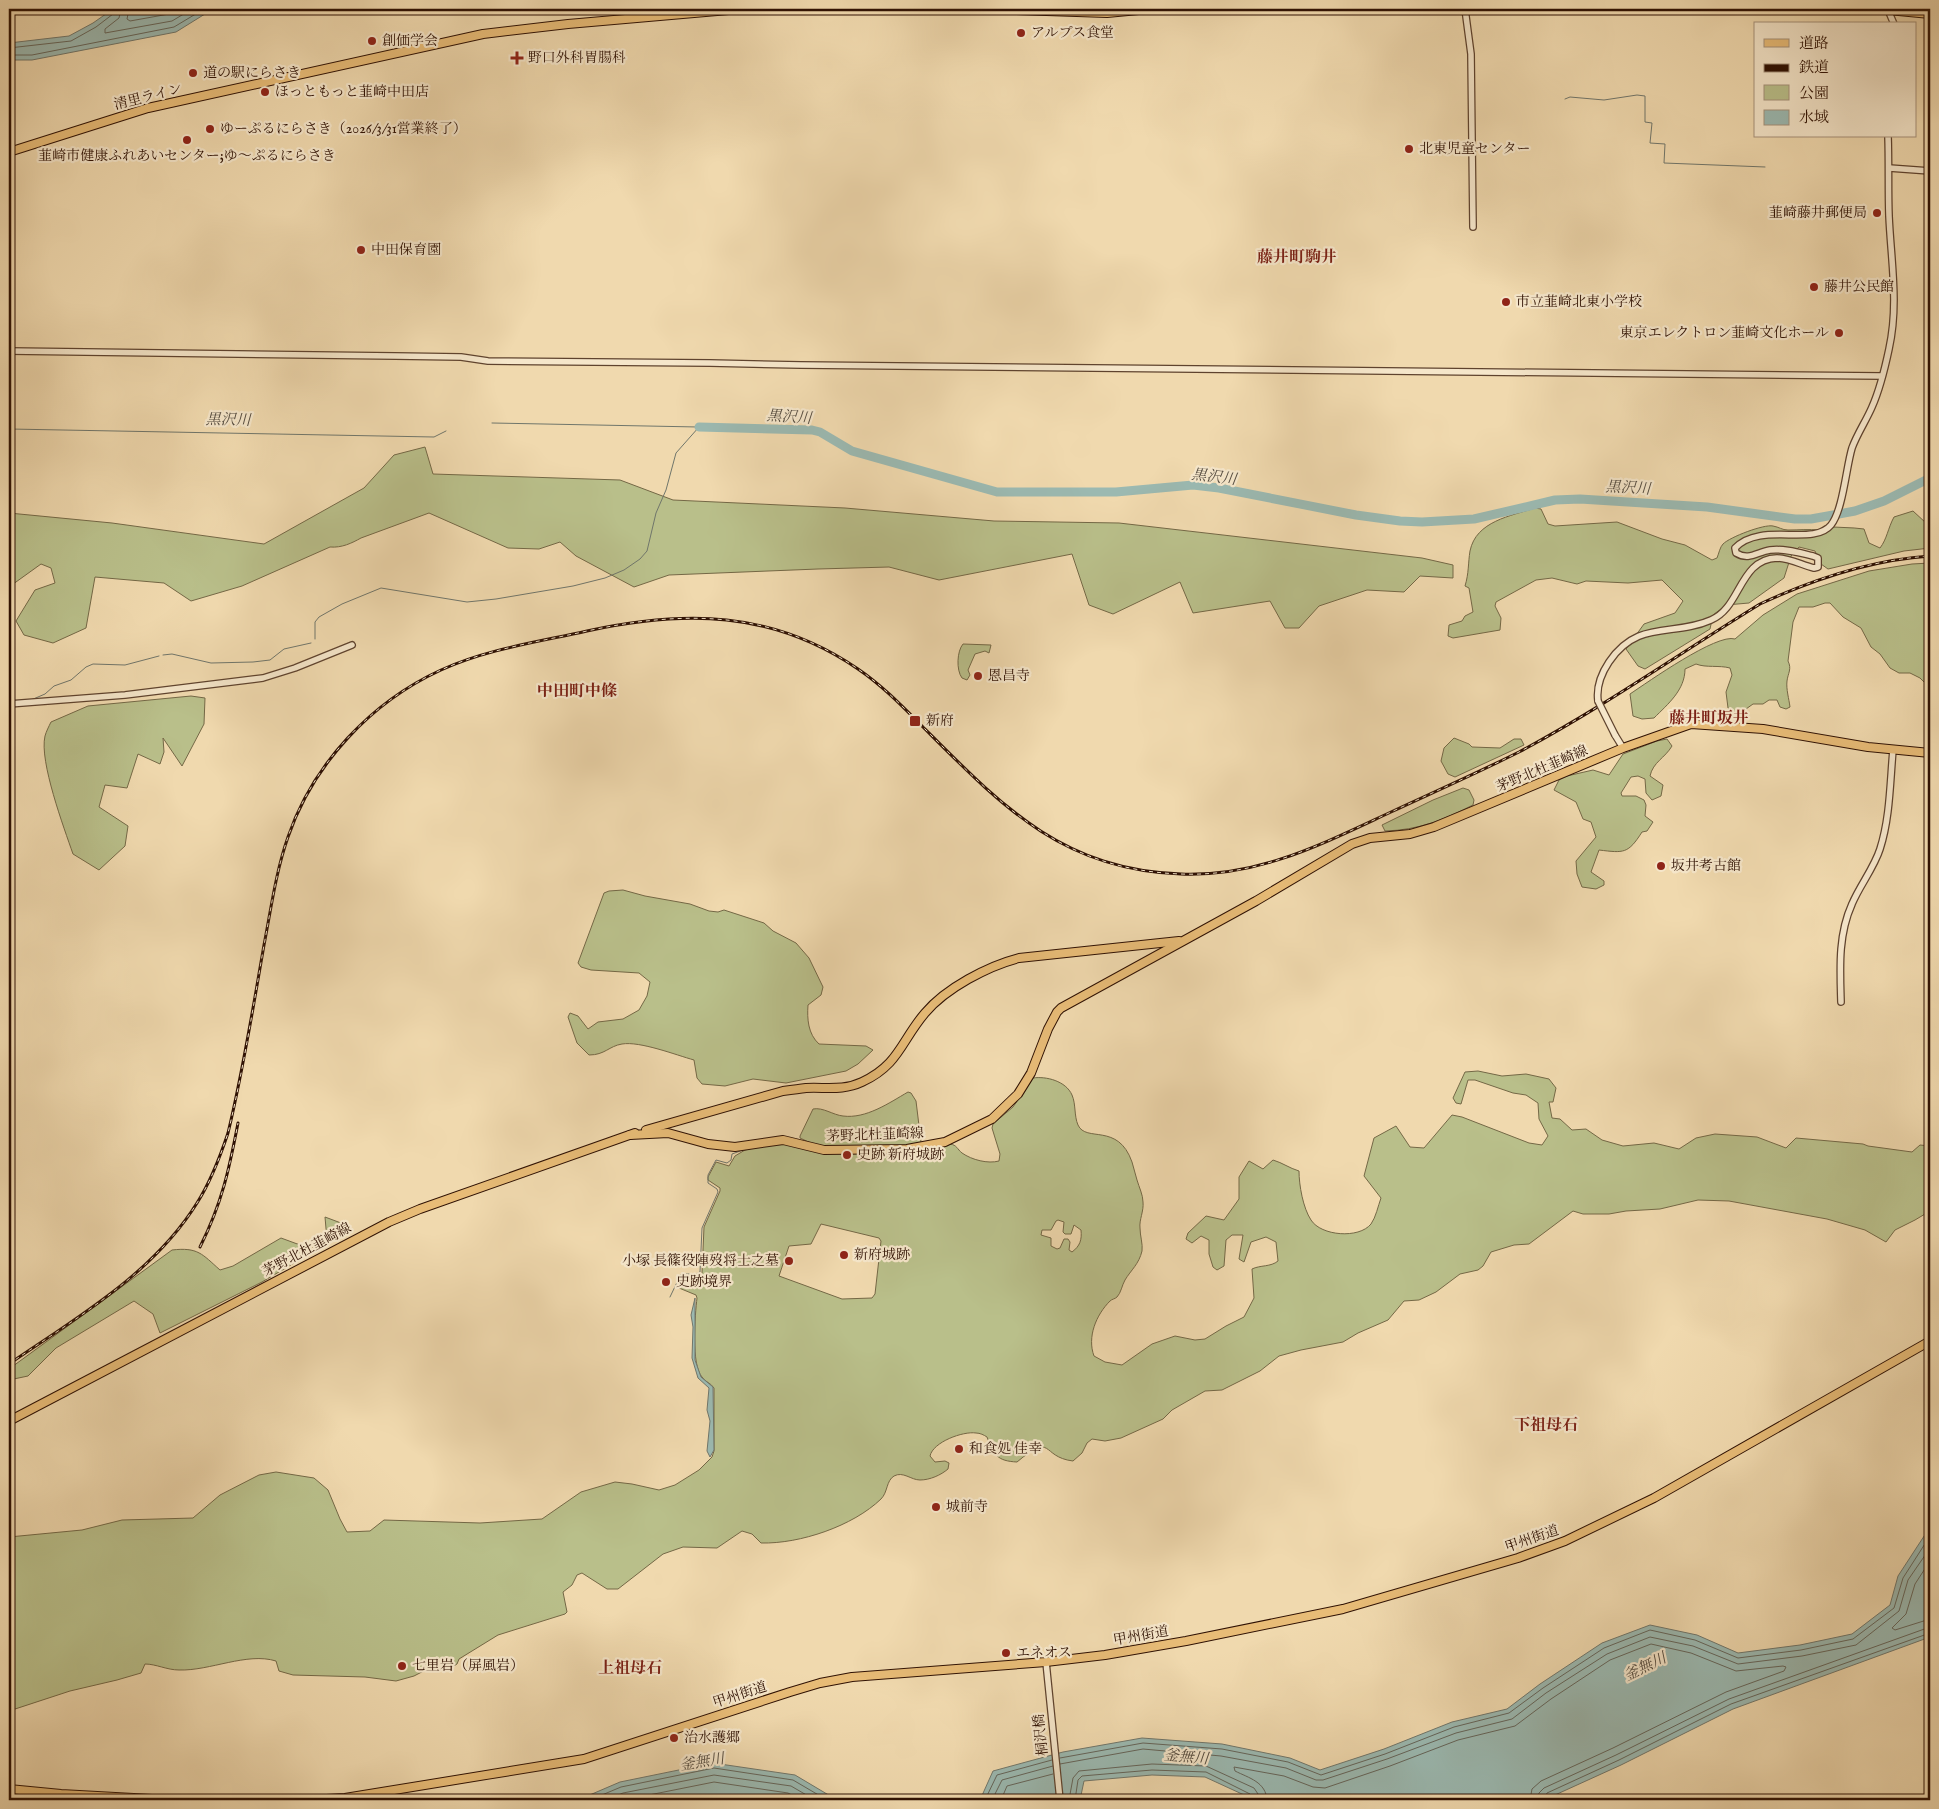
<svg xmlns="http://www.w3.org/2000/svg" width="1939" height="1809" font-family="'IM FELL English','Noto Serif JP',serif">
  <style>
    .green { fill: #b9bf8a; stroke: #746846; fill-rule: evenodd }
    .water { fill: #9bb9b1; stroke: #70766b }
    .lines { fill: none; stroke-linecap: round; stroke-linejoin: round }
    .shore { stroke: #65655a; stroke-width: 1 }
    .stream { stroke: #70766b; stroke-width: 1 }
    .river { stroke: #9bb9b1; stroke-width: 9 }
    .tertiary-casing { stroke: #5f432e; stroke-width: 8 }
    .primary-casing { stroke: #2f1103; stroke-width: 10 }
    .trunk-casing { stroke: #2f1103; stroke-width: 10 }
    .tertiary { stroke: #f5e6ca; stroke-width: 5.5 }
    .primary { stroke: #e8bc77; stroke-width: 8 }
    .trunk { stroke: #e8bc77; stroke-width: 8 }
    .rail-casing { stroke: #2f1103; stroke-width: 3 }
    .rail { stroke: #f5e6ca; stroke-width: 1; stroke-dasharray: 4; stroke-linecap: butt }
    .tertiary-bridge-casing { stroke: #5f432e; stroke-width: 8; stroke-linecap: butt }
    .tertiary-bridge { stroke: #f5e6ca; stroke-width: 5.5 }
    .poi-dot { fill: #8f2418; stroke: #f5e6ca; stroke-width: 2 }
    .labels { text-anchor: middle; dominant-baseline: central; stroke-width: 4.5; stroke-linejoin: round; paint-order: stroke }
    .poi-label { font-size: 14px; fill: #2f1103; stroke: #f5e6ca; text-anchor: start }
    .street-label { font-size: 14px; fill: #2f1103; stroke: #f5e6ca }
    .water-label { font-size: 15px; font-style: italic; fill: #554c40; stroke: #f5e6ca }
    .quarter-label { font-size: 16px; font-weight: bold; fill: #7a1f14; stroke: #f5e6ca }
  </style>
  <rect width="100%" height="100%" fill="#f0d9ae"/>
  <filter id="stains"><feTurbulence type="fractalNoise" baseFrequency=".004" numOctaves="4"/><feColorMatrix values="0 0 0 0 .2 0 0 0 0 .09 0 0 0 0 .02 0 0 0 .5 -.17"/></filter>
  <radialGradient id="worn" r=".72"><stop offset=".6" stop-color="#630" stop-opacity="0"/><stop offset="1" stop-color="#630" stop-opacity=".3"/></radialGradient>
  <g class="green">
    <path d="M425,447L433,474L620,480L673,500L845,508L994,521L1119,523L1422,558L1453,565V578L1420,576L1404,592L1367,590L1319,606L1299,628H1285L1270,601L1193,613L1180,582L1113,614L1089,605L1072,554L939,580L889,567L818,569L669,575L634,587L576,556L560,542L539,549L508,548L429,513L361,538C352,543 342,548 330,547L242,586L191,601L164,583L95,577L86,628L53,643L24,635L16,621L35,590L55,583L51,568L41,564L9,587V513L112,523L264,544L364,488L394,455Z"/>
    <path d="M1535,508L1541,509L1548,524L1555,526L1617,522L1662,539L1685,545L1712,560L1717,558C1719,553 1720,547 1723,544C1730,537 1764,524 1773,526C1779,527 1782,530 1788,530C1799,530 1809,529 1819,530L1824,526C1837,528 1851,527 1864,529L1869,543L1880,548C1887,539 1888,528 1894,517L1913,511L1926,523L1930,524V548L1904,551L1828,569L1821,564L1815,551L1799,547L1791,556L1784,578L1749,603L1726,605L1713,615L1710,629L1645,669L1638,666L1626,649L1644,624L1675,613L1683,601L1662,580L1628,583L1586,581L1577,584L1552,578L1536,580L1496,602L1495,606L1501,618L1500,630L1453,638L1448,636L1449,625L1462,621L1465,616L1473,612L1469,588L1465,586C1469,573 1468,563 1470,551C1476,521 1511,516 1535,508Z"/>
    <path d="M1930,563V681L1926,684L1920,678L1910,673H1899L1890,668L1880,654L1871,647L1861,628L1843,617L1830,603H1825L1813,607H1799L1793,622L1788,661C1792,669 1788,673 1787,681C1786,689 1789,699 1790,707L1786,709L1780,707L1777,700H1769L1763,704H1753L1739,714L1728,708L1726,692L1732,675L1730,668C1719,665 1706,668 1696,664L1685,669C1685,690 1668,704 1654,718L1642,719L1633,716L1630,694C1648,682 1717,633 1735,639L1763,615L1797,594L1869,571L1912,564Z"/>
    <path d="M963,644L991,645L989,653L985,651L975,654L968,670L970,675L967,680L962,678C956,670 957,651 963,644Z"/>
    <path d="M191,696L205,698L204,724L182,766L163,738L164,752L160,764L138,754L127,788L105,785L99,807L128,826L125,846L99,870L73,854C64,828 39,761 45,736C46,732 49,726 51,722L88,706Z"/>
    <path d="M1454,738L1469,744L1472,747L1500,748L1514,739H1521L1524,745L1455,777L1448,774L1441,761L1444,748Z"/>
    <path d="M1667,739L1672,746C1665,758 1653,762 1650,776L1663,785L1661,796L1652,800L1646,793L1645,779L1638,776L1631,777L1621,793L1622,796H1636L1644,800L1646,805L1645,816L1653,822L1647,831L1642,832C1628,854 1624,853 1599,850L1591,872L1604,881V885L1596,889L1582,887L1577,874L1576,861L1596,837L1591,822L1583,819L1576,802L1554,790L1559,780L1567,776L1593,770L1609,775L1623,754L1657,741Z"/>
    <path d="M1463,788L1469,790L1474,800L1473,805C1443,820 1419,830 1385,831L1382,825L1433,800Z"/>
    <path d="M623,890L645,896L690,904L709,911L718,912L724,910L764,923L773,931L796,943L809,958L823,987L821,995L808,1005C807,1019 808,1034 819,1044L866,1046L873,1050L858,1064L846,1071L786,1083L753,1079L725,1086L702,1084L697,1078L694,1060C676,1055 640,1041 622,1044C609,1046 605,1055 589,1055L577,1043L568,1017L570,1013L578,1016L588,1029L598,1022L623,1019L639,1010L647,996L650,982L639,973L591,970L581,967L578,963L604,893L609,891Z"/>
    <path d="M1478,1071L1502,1076L1526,1074L1549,1079L1556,1088L1553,1102H1549L1552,1118L1560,1119L1572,1130L1586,1129L1602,1140L1623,1146L1654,1143L1679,1149L1696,1138L1715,1134L1757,1137L1786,1148L1796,1138L1863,1144L1868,1146L1912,1152L1920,1145L1930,1146V1211L1915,1220L1895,1230L1886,1242L1865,1230L1827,1219L1729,1201L1698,1200L1660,1209L1626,1211L1609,1214H1583L1573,1211L1529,1244L1514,1245L1491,1252L1483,1266L1478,1270L1460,1274L1436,1292L1419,1300L1404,1301L1388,1320L1358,1333L1343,1342L1301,1350L1279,1356L1260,1371L1222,1390L1205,1391L1172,1410L1163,1419L1121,1438L1105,1441L1092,1439L1087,1443L1082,1453L1073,1461C1040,1457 1054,1431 1017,1462C997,1461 994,1455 987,1437C984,1435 980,1433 976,1433C963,1431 933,1442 930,1456L935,1462L945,1461L949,1463L948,1469C941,1475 930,1480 920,1480C911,1480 903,1471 894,1476C886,1481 888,1492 881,1499C853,1526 800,1544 761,1543L752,1534L742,1531L717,1548L683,1547L663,1554L618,1589H607L582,1573L577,1575L572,1585L563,1592L567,1612L565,1614L498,1635L459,1659L457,1664L452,1667L443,1661L414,1676L396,1681L365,1677L293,1675L279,1671L276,1661C247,1652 210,1671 179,1670C167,1670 156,1664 145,1664L141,1673L117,1680L70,1691L9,1711V1537L82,1530L122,1520L193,1518L220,1495L259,1475L276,1472L314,1478L328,1490L340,1519L347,1532L370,1531L384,1520L480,1523L542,1519L581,1492L615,1482L632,1484L659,1490L675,1485L699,1470L712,1457L714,1451V1388C711,1383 705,1382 702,1377C691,1365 695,1315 697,1298L696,1295L679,1288L683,1274L700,1276L702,1273L704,1227L720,1191V1188L708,1180V1177L716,1162L729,1166L735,1156L745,1150L777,1142L819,1152L950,1144C957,1145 957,1149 962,1153C972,1160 988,1164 999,1161L1000,1154L992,1128L993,1124L1013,1107L1033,1078C1046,1076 1066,1081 1072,1095C1076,1104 1074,1116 1078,1125C1086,1143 1118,1122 1132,1162C1134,1168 1135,1174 1137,1180C1139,1187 1143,1195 1143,1202C1144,1211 1139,1220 1140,1228C1140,1236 1143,1244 1142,1251C1139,1264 1131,1270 1125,1280C1122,1285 1121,1293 1117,1297C1115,1299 1112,1299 1110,1301C1096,1315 1087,1337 1094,1356L1105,1362L1122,1365L1152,1344L1175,1336L1195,1340L1205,1339L1226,1326L1244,1317L1254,1298L1252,1269C1260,1265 1271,1267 1278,1261L1276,1242L1266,1237L1251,1242L1244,1262L1239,1259L1243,1235H1232L1226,1240L1224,1266L1217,1270L1213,1267L1209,1254V1240L1201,1236L1192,1243L1186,1239L1188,1233L1206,1216L1224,1220L1239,1199V1177L1249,1161L1263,1169L1273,1160C1283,1163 1289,1168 1299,1171C1299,1185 1303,1208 1311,1220C1321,1236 1359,1239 1371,1224C1376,1217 1378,1206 1381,1198L1364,1176L1374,1138L1396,1126L1410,1147L1424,1148L1452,1115L1462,1117L1529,1143L1542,1145L1548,1136L1539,1119L1538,1103L1526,1095L1513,1093L1475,1080H1468L1461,1104L1456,1103L1453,1098L1465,1072ZM1058,1220L1064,1222L1063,1232L1065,1234H1071L1074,1225L1081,1230C1082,1240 1080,1246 1072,1252L1069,1250L1070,1242L1068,1239H1064L1060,1248L1057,1249L1051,1246V1238L1041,1235L1042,1230H1051L1056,1221ZM821,1224L879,1238L881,1241L875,1294L872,1298L842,1299L779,1276L789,1246L811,1244Z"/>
    <path d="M908,1092L911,1093L916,1101L921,1142L919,1145L893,1147L824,1146L813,1144L800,1138V1136L813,1109C823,1107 833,1115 843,1116C866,1119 889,1103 908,1092Z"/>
    <path d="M325,1217L341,1223L343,1234L262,1282L160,1333L153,1314L134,1301L56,1348L28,1376L9,1380V1369L172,1250C198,1247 202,1254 220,1270L233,1266L281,1238L311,1249L327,1240Z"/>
  </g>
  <g class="water">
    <path d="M113,9H213L176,32L32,60H9V43L69,36L93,23Z"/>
    <path d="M695,1298V1360L701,1377L713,1387L714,1450L710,1457L707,1451L710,1421L707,1410L709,1388L698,1378L692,1358L693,1327L691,1315Z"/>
    <path d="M1930,1527V1637L1733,1709L1621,1765L1544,1800H1255L1205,1777L1152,1775L1084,1781L1080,1800H980L993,1771L1063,1752L1142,1738L1222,1744L1290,1758L1320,1770L1384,1749L1452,1722L1507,1709L1540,1684L1602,1643L1650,1625L1697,1635L1738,1653L1800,1645L1852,1634L1890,1605L1898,1576Z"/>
    <path d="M713,1763L795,1775L837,1800H578L620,1782Z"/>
  </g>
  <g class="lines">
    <g class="shore">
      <path d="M121,9L119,18L105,29V33L172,21L192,9"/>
      <path d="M129,9L127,19L130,21L169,14L178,9"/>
      <path d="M9,48L71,41L96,27L113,14L115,9"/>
      <path d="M9,55H32L174,27L204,9"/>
      <path d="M1930,1561L1915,1584L1906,1614L1892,1628L1895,1630L1930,1619"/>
      <path d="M1060,1758L1143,1743L1222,1749L1288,1762L1321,1775L1385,1754L1454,1727L1509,1713L1543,1688L1604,1648L1650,1630L1695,1640L1738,1658L1801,1650L1853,1639L1894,1608L1903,1578L1930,1536"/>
      <path d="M1060,1764L1143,1749L1221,1756L1286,1768L1316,1780H1323L1387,1759L1456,1733L1512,1719L1546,1693L1607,1654L1650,1637L1693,1646L1738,1664L1802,1656L1856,1645L1899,1611L1908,1580L1930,1548"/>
      <path d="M590,1800L621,1787L714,1768L793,1780L827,1800"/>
      <path d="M606,1800L623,1793L714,1775L791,1786L815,1800"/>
      <path d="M624,1800L714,1782L788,1793L801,1800"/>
      <path d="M985,1800L997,1775L1052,1760"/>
      <path d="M992,1800L1002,1780L1053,1766"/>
      <path d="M1001,1800L1007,1786L1053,1774"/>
      <path d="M1069,1800L1073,1778L1079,1771L1152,1764L1206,1766L1254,1788L1258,1794L1259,1800"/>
      <path d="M1075,1800L1078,1780L1082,1776L1152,1770L1206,1772L1250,1794L1253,1800"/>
      <path d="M1267,1800C1266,1782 1249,1778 1235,1771L1234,1767L1284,1776L1313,1787L1325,1788L1390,1766L1458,1740L1515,1726L1551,1699L1610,1660L1651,1644L1691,1653L1736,1671L1783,1666L1786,1667L1784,1671L1726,1692L1613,1748L1541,1781L1532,1789L1530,1800"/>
      <path d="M1537,1800L1539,1793L1544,1788L1616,1755L1729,1699L1930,1627"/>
      <path d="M1544,1800L1547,1793L1619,1760L1731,1704L1930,1633"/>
    </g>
    <g class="stream">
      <path d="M1565,99L1570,97L1604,100L1637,95L1645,96V122L1652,123L1650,143L1665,144L1664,163L1765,167"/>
      <path d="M492,423L698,427"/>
      <path d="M9,429L434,437L446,431"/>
      <path d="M315,639V622L319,617L342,604L381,588L467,602L496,599L573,586L605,578L624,570L640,559L647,551L656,513L666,490L676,453L699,427"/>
      <path d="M163,655L172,654L211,663L253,662L270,660L284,649L311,643"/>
      <path d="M31,700L45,694L54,686L71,680L86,667L93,664L125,665L159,656"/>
      <path d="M670,1297L681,1274H696L700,1272L702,1228L718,1192L717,1189L708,1183V1175L716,1160L727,1163L731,1160L732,1154L743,1150"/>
    </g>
    <path class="river" d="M699,427L812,430L820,432L852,451L997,492H1116L1193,485L1219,488L1356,515L1400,521L1422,522L1474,519L1555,500L1580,499L1707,507L1795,519H1811L1855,511L1884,501L1930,478"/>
    <defs>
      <g id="tertiary">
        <path d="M1465,9L1471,54L1473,227"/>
        <path d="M1888,10L1894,24"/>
        <path d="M1889,168L1930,171"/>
        <path d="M9,351L395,356L461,357L488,361L710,363L801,365L1882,376"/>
        <path d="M1598,701C1596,686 1601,674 1609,662C1638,619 1673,637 1711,620C1741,608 1739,559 1777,558C1789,558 1802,565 1814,568L1818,567V558L1813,556C1800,553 1784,548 1770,550C1757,552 1749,561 1736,553L1735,548C1761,521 1813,547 1831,525C1843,510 1846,468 1852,448C1857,434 1866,421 1872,407C1880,389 1885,368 1889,349C1899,304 1891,261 1889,216C1888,190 1889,163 1888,136"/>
        <path d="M9,704L125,695L263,678L295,668L352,645"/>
        <path d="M1615,735L1623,748"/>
        <path d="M1841,1002C1840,968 1838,935 1852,904C1860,885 1874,868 1880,849C1890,818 1890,783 1893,750"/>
        <path d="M1046,1662L1060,1800"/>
      </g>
      <g id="primary">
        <path d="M646,1130L783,1091C791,1090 799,1089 806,1088C826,1087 843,1091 862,1082C899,1065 901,1041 925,1013C946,988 988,966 1019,958L1179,941"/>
        <path d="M630,1135L668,1133L708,1144L735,1147L783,1140L824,1150L907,1149L945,1142L992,1119L1018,1094L1031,1073L1048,1029L1057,1012L1061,1008L1256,901L1352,844L1370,838L1410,834L1434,827L1623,748L1691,724L1763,729L1868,747L1930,753"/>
        <path d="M9,1421L389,1222L420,1209L635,1133"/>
      </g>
      <g id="trunk">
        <path d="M987,9L1107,13L1149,9"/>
        <path d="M1660,9H1829"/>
        <path d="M1849,9L1888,10L1930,14"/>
        <path d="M9,152L148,108L483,34L568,24L740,9"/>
        <path d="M9,1789L61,1794L170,1800"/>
        <path d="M308,1800L345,1798L584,1759L790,1692L820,1683L852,1677L1046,1662L1105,1655L1186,1641L1343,1609L1518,1558L1565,1541L1654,1498L1930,1341"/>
      </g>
    </defs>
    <use href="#tertiary" class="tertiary-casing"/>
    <use href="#primary" class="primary-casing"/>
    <use href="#trunk" class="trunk-casing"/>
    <use href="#tertiary" class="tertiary"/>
    <use href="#primary" class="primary"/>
    <use href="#trunk" class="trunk"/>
    <defs>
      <g id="rail">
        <path d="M200,1247C222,1203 229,1170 238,1123"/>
        <path d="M9,1364C76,1318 153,1274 197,1203C211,1181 220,1157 228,1133C243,1071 253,1008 264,945C271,909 276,871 288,837C313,764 371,702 441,670C487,649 538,642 587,631C684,610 772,610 858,669C883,686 904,708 925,729C1003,807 1063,870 1181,874C1259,877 1322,844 1391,812C1434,792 1477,773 1519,752C1602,708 1680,653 1760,604C1814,579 1870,560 1930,556"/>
      </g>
    </defs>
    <use href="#rail" class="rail-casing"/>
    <use href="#rail" class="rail"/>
    <defs>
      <path id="tertiary-bridge" d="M1598,701L1615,735"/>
    </defs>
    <use href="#tertiary-bridge" class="tertiary-bridge-casing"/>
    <use href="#tertiary-bridge" class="tertiary-bridge"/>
  </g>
  <g class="poi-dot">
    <circle cx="1021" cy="33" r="5"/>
    <circle cx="372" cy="41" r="5"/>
    <path d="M514.5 50.5h5v5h5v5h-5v5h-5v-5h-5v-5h5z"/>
    <circle cx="193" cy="73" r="5"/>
    <circle cx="265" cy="92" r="5"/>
    <circle cx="210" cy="129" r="5"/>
    <circle cx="187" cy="140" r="5"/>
    <circle cx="1409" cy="149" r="5"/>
    <circle cx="1877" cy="213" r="5"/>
    <circle cx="361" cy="250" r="5"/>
    <circle cx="1814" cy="287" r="5"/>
    <circle cx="1506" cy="302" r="5"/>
    <circle cx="1839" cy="333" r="5"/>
    <circle cx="978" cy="676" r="5"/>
    <rect x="909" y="715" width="12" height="12" rx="2.5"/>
    <circle cx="1661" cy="866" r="5"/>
    <circle cx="847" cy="1155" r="5"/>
    <circle cx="844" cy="1255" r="5"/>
    <circle cx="789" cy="1261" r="5"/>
    <circle cx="666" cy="1282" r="5"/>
    <circle cx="959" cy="1449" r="5"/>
    <circle cx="936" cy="1507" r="5"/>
    <circle cx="1006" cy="1653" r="5"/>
    <circle cx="402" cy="1666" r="5"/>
    <circle cx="674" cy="1738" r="5"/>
  </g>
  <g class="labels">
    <g class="poi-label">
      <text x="1031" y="33">アルプス食堂</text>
      <text x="382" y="41">創価学会</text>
      <text x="528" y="58">野口外科胃腸科</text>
      <text x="203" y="73">道の駅にらさき</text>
      <text x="275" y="92">ほっともっと韮崎中田店</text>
      <text x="220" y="129">ゆーぷるにらさき（2026/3/31営業終了）</text>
      <text x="1419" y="149">北東児童センター</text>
      <text x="187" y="156" text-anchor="middle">韮崎市健康ふれあいセンター;ゆ～ぷるにらさき</text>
      <text x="1867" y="213" text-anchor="end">韮崎藤井郵便局</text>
      <text x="371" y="250">中田保育園</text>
      <text x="1824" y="287">藤井公民館</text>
      <text x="1516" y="302">市立韮崎北東小学校</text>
      <text x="1829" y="333" text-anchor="end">東京エレクトロン韮崎文化ホール</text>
      <text x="988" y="676">恩昌寺</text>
      <text x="926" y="721">新府</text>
      <text x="1671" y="866">坂井考古館</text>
      <text x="857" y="1155">史跡 新府城跡</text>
      <text x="854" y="1255">新府城跡</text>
      <text x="779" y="1261" text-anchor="end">小塚 長篠役陣歿将士之墓</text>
      <text x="676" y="1282">史跡境界</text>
      <text x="969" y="1449">和食処 佳幸</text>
      <text x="946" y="1507">城前寺</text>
      <text x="1016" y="1653">エネオス</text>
      <text x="412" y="1666">七里岩（屏風岩）</text>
      <text x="684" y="1738">治水護郷</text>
    </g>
    <g class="street-label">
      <text transform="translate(148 97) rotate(-14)">清里ライン</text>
      <text transform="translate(1542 769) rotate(-23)">茅野北杜韮崎線</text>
      <text transform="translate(875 1135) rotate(-2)">茅野北杜韮崎線</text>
      <text transform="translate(307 1250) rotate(-28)">茅野北杜韮崎線</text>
      <text transform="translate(1532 1539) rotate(-19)">甲州街道</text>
      <text transform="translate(1141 1636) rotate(-10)">甲州街道</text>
      <text transform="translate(740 1695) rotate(-18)">甲州街道</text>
      <text transform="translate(1041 1735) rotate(-96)">桐沢橋</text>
    </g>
    <g class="water-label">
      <text transform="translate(789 417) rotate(4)">黒沢川</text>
      <text transform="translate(228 420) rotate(1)">黒沢川</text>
      <text transform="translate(1214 477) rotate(7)">黒沢川</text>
      <text transform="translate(1628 488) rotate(3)">黒沢川</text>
      <text transform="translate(1645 1667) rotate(-26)">釜無川</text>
      <text transform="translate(1186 1757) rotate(5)">釜無川</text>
      <text transform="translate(702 1762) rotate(-9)">釜無川</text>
    </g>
    <g class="quarter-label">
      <text x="1297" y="258">藤井町駒井</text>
      <text x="577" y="692">中田町中條</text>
      <text x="1709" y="719">藤井町坂井</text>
      <text x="1546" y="1426">下祖母石</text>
      <text x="630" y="1669">上祖母石</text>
    </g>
  </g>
  <rect width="1939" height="1809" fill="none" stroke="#f0d9ae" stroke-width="30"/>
  <rect x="10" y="10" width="1919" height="1789" fill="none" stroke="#2f1103" stroke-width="2.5"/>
  <rect x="15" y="15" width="1909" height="1779" fill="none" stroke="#2f1103"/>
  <rect x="1754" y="22" width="162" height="115" fill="#f5e6ca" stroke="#a6917a"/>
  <rect x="1764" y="39" width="25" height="8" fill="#e8bc77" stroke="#a6917a"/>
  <text x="1799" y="48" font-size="15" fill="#2f1103">道路</text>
  <rect x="1764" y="64" width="25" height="8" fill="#2f1103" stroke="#a6917a"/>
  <text x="1799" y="72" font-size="15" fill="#2f1103">鉄道</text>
  <rect x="1764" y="85" width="25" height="15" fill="#b9bf8a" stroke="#a6917a"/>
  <text x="1799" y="98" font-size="15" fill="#2f1103">公園</text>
  <rect x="1764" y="110" width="25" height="15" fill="#9bb9b1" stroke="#a6917a"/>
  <text x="1799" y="122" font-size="15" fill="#2f1103">水域</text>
  <rect width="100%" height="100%" filter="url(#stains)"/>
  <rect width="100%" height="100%" fill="url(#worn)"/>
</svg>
